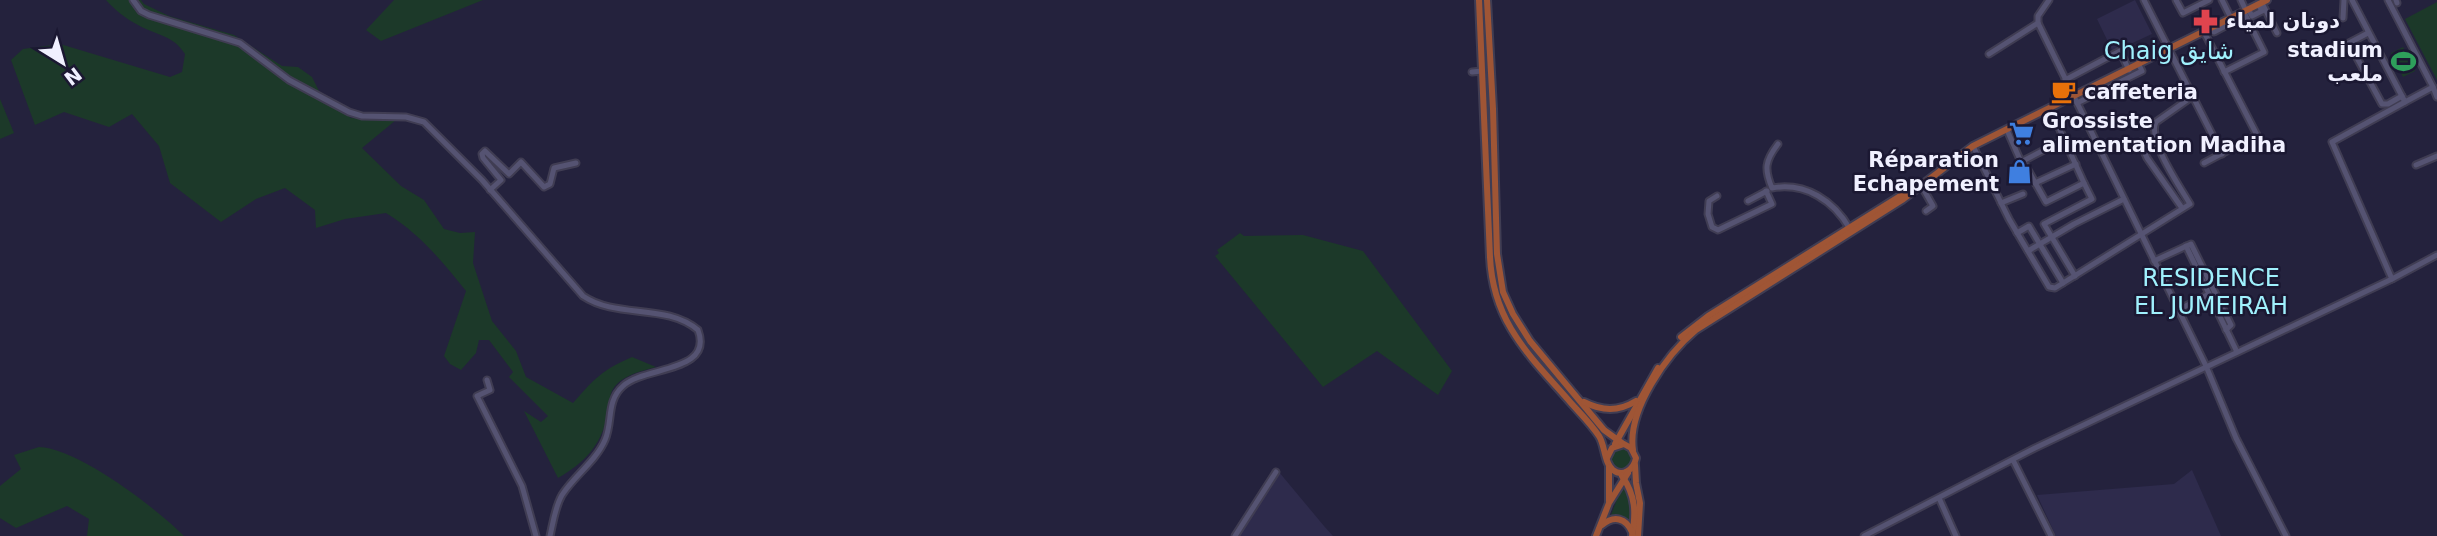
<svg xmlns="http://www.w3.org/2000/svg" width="2437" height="536" font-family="'DejaVu Sans',Vazirmatn,sans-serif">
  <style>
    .built { fill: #2e2b4c }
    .green { fill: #1c3929 }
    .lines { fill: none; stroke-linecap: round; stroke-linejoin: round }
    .minor-casing { stroke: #403d53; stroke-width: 9 }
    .major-casing { stroke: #403d53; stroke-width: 10 }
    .minor { stroke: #555372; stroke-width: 5 }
    .major { stroke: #9f5535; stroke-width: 6 }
    .labels { text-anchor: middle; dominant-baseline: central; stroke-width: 5; stroke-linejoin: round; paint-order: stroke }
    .poi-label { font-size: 21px; font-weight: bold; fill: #f0f0ff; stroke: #1b1832; text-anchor: start }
    .quarter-label { font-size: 24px; fill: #a0f1fd; stroke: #1b1832 }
  </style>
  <rect width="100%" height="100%" fill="#24223d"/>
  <g class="built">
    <path d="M2135,0L2152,34L2113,52L2097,19Z"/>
    <path d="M2192,470L2221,536H2056L2037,495L2174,484Z"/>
    <path d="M1279,472L1324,526L1333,536H1239Z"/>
  </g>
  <g class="green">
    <path d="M106,0H141L144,4L169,16L234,35L282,66L298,67L312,77L320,93L351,118L396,120L362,148L401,186L424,200L444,229L460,233L475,232L473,263L492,321L516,351L526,377L573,403C594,379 602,370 632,357L656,367C642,371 622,375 613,389C609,395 609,408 607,416C601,446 584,463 558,478L524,411L541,422L548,416L509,377L513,372L489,340H479L476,353L461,370L450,364L444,356L466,291C441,260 420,234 386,213L345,219L316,228L315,210L285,188L256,199L221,222L170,183L159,146L132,114L109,127L64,112L35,125L11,60L23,49L60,44L170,77L182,72L185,54C172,34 157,36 138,25C126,19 115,10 106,0Z"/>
    <path d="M394,0H483L381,41L366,30Z"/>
    <path d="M2437,2V80L2405,19Z"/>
    <path d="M2403,47L2415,71L2403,77L2391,53Z"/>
    <path d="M0,99L14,133L0,139Z"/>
    <path d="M1240,233L1244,236L1303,235L1363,251L1452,371L1438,395L1377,351L1323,387L1215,256L1219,253L1217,250Z"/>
    <circle cx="1622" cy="458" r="11"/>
    <path d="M39,447C78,448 156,508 184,536H87L89,519L67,506L16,528L0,518V486L21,469L14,455Z"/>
    <path d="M1623,484L1631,500L1632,526L1610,517Z"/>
  </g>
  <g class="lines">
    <defs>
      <g id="minor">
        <path d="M133,0L141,11L149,15L240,43L289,80L349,112L362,116L406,117L424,122L482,180L583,296C617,319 666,303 698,330C714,373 644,366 623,386C606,401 613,422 605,440C596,461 574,476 562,495C555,507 553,523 550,536"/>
        <path d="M2049,0L2038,16V23L2206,366L2236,438L2286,536"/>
        <path d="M2144,0L2222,154"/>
        <path d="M2176,0L2183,13L2209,0"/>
        <path d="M2222,0L2231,18"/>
        <path d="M2241,0L2246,11"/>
        <path d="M2352,0L2405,102L2433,87L2437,97"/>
        <path d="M2388,0L2433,87"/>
        <path d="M2396,0L2397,3"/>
        <path d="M2262,3L2277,33"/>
        <path d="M2248,9L2252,16L2262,11L2258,4"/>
        <path d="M2343,18L2344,0"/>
        <path d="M2212,28L2214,32L2240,18L2238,15"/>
        <path d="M2368,33L2349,43L2382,104H2388L2402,96"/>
        <path d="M1989,54L2038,23"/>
        <path d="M1472,72L1482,71"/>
        <path d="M2224,72L2264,52L2244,12"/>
        <path d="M2065,80L2120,51L2129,70"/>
        <path d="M2077,103L2142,71L2139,65"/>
        <path d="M2007,130L2021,162L2065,139"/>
        <path d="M2140,142L2147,158L2182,208"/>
        <path d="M1778,144C1765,161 1764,169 1772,188C1806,182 1834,201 1850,229"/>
        <path d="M1973,146L2009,219L2049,287L2055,288L2190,204C2180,187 2147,139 2156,122L2193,96"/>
        <path d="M2023,161L2046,202L2084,183L2050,108"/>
        <path d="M2204,163L2257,135L2204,32"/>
        <path d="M2416,165L2437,156"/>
        <path d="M2035,183L2076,164"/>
        <path d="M1921,185L1933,206L1926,211"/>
        <path d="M490,190L501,180L483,158L482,154L485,151L509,174L521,162L544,187L550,184L554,168L576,163"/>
        <path d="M1717,196L1709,201L1708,214L1712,227L1718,230L1772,204L1766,191"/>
        <path d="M1748,201L1767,191"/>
        <path d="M2001,203L2023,194"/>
        <path d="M2017,233L2029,226L2063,283"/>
        <path d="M2186,246L2237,352"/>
        <path d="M2028,251L2074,224L2124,199"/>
        <path d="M2154,261L2191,244L2231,325L2226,330"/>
        <path d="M2075,276L2044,224L2092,199L2084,183"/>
        <path d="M2392,279L2332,142L2405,102"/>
        <path d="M2178,310L2209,294"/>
        <path d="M487,380L490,390L477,396L522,486L536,536"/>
        <path d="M2013,460L2051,536"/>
        <path d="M1939,498L1956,536"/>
        <path d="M1235,536L1276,472"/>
        <path d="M1864,536L2035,448L2392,279L2437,255"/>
      </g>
      <g id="major">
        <path d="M1479,0L1490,257C1493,323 1530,356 1571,403C1580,413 1591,424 1599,436C1605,445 1604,463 1613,470C1623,478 1634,469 1636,458L1631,448L1624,444L1612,448L1607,458"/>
        <path d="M1487,0L1493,109L1497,254L1503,292L1513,314L1530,341L1604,430L1622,443"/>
        <path d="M1681,337L1708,316L1913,188"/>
        <path d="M1584,402C1602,411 1618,412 1636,401"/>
        <path d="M1615,444L1658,368"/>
        <path d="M1633,450C1627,410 1667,354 1696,330L1902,200L1973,146L2267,0"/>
        <path d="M1635,465L1636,483L1640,503L1638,536"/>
        <path d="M1622,476C1636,496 1636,513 1632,536"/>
        <path d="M1609,501V467"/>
        <path d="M1602,525C1614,515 1626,518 1632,532"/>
        <path d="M1596,536L1609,503L1628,473"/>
      </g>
    </defs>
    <use href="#minor" class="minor-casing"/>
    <use href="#major" class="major-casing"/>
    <use href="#minor" class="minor"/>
    <use href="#major" class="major"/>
  </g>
  <defs>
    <symbol id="pharmacy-bare" viewBox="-9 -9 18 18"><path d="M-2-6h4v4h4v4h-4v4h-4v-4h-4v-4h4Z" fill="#e0444e" stroke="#1b1832" stroke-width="2.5" paint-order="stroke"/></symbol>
    <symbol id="stadium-bare" viewBox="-9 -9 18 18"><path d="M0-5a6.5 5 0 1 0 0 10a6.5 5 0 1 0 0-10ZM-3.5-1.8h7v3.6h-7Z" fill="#2e9e5b" stroke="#1b1832" stroke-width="2.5" paint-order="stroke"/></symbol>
    <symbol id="cafe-bare" viewBox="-9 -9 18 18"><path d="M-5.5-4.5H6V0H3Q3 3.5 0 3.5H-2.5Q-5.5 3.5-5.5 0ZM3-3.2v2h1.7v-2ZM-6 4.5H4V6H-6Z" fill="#e8710a" stroke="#1b1832" stroke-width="2.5" paint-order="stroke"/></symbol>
    <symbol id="supermarket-bare" viewBox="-9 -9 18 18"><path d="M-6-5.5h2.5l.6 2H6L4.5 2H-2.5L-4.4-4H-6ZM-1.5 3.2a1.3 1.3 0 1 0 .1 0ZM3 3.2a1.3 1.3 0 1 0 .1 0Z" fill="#3f7fe0" stroke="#1b1832" stroke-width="2.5" paint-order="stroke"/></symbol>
    <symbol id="shop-bare" viewBox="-9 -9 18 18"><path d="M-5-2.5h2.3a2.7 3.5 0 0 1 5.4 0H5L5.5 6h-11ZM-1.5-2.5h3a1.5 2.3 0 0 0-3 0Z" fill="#3f7fe0" stroke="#1b1832" stroke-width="2.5" paint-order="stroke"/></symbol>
  </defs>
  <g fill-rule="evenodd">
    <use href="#pharmacy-bare" x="2188" y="4" width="35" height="35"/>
    <use href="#stadium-bare" x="2386" y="44" width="35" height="35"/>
    <use href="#cafe-bare" x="2046" y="74" width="35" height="35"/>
    <use href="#supermarket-bare" x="2004" y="116" width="35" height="35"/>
    <use href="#shop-bare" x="2002" y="154" width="35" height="35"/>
  </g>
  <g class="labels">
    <g class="poi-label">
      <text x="2226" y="21">دونان لمياء</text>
      <text x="2383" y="50" text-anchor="end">stadium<tspan x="2383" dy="24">ملعب</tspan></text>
      <text x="2084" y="92">caffeteria</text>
      <text x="2042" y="121">Grossiste<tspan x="2042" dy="24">alimentation Madiha</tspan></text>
      <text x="1999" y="160" text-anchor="end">Réparation<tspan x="1999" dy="24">Echapement</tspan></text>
    </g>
    <g class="quarter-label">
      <text x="2169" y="51">Chaig شايق</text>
      <text x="2211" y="278">RESIDENCE<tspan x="2211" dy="28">EL JUMEIRAH</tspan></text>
    </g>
  </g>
  <g transform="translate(63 63) rotate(143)" stroke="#1b1832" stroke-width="5" paint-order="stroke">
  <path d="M0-5L12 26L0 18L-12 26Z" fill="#f0f0ff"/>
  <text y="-10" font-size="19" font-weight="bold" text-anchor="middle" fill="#f0f0ff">N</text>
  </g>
</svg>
